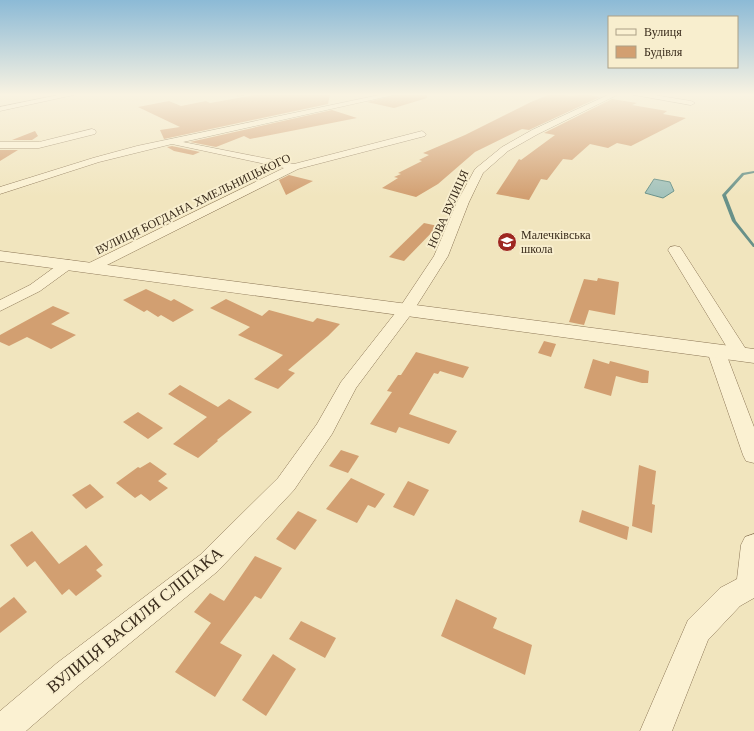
<svg xmlns="http://www.w3.org/2000/svg" width="754" height="731" font-family="Georgia,serif">
  <style>
    .water { fill: #a2c2bb; stroke: #689189 }
    .lines { fill: none; stroke-linecap: round; stroke-linejoin: round }
    .stream { fill: #689189; fill-rule: evenodd }
    .building { fill: #d29f71 }
    .minor-casing { stroke: #8b7555; stroke-width: 1 }
    .tertiary-casing { stroke: #8b7555; stroke-width: 1 }
    .minor { fill: #fbf1d2; fill-rule: evenodd }
    .tertiary { fill: #fbf1d2; fill-rule: evenodd }
    .labels { text-anchor: middle; dominant-baseline: central; stroke-width: 4; stroke-linejoin: round; paint-order: stroke }
    .far-street-label { font-size: 12px; fill: #392b1b; stroke: #f8eece }
    .far-poi-label { font-size: 12px; fill: #392b1b; stroke: #f8eece; text-anchor: start }
    .near-street-label { font-size: 17px; fill: #392b1b; stroke: #f8eece }
  </style>
  <rect width="100%" height="100%" fill="#f1e5be"/>
  <path class="water" d="M654,179L670,182L674,191L663,198L645,193Z"/>
  <g class="lines">
    <path class="stream" d="M754,171V173L744,175L726,195L736,221L754,244V247H753L732,221L722,195L742,173Z"/>
  </g>
  <g class="building">
    <path d="M260,94H330L328,104L164,139L160,130L180,127L138,107L169,101L181,106L206,101L210,103Z"/>
    <path d="M399,94H427V98L394,108L367,102Z"/>
    <path d="M555,94L572,96L584,94L600,97L529,130L522,129L475,152L438,184L416,197L382,188L398,178L394,177L401,174L398,173L422,161L419,160L429,155L423,153L465,135L531,102L548,95Z"/>
    <path d="M612,99L637,103L632,105L667,111L663,114L686,118L631,146L617,143L608,148L590,144L572,160L563,159L547,180L541,179L529,200L496,194L519,159L521,160L555,135L544,133Z"/>
    <path d="M332,110L357,118L250,139L244,136L216,147L190,142Z"/>
    <path d="M35,131L38,136L32,140H12Z"/>
    <path d="M172,146L200,152L193,155L174,151L167,147Z"/>
    <path d="M0,150H18L0,161Z"/>
    <path d="M289,175L313,181L286,195L279,180Z"/>
    <path d="M424,223L438,226L404,261L389,257Z"/>
    <path d="M598,278L619,282L615,315L589,310L584,325L569,322L584,279L597,281Z"/>
    <path d="M146,289L171,301L174,299L194,310L173,322L161,315L158,317L147,310L144,312L123,300Z"/>
    <path d="M226,299L262,316L269,310L313,322L317,318L340,324L328,336L288,370L295,373L278,389L254,379L283,355L238,335L250,327L210,308Z"/>
    <path d="M53,306L70,313L51,324L76,335L51,349L27,337L9,346L0,342V335Z"/>
    <path d="M544,341L556,344L551,357L538,353Z"/>
    <path d="M416,352L469,367L463,378L440,371L438,374L434,373L409,414L457,431L449,444L399,427L396,433L370,424L392,392L387,391L398,375H401Z"/>
    <path d="M593,359L609,364L610,361L649,371L648,383H642L616,376L611,396L584,388Z"/>
    <path d="M180,385L218,407L229,399L252,412L217,440L218,441L198,458L173,444L207,417L168,394Z"/>
    <path d="M138,412L163,428L148,439L123,422Z"/>
    <path d="M341,450L359,456L348,473L329,466Z"/>
    <path d="M150,462L167,474L158,481L168,488L150,501L141,494L135,498L116,483L138,467L140,468Z"/>
    <path d="M639,465L656,471L652,504L655,505L652,533L632,526Z"/>
    <path d="M351,478L385,494L375,508L368,505L357,523L326,509Z"/>
    <path d="M408,481L429,490L414,516L393,507Z"/>
    <path d="M90,484L104,497L86,509L72,495Z"/>
    <path d="M582,510L629,527L627,540L579,522Z"/>
    <path d="M298,511L317,520L295,550L276,539Z"/>
    <path d="M32,531L59,564L86,545L103,565L96,570L102,576L76,596L69,589L62,595L35,561L27,567L10,545Z"/>
    <path d="M255,556L282,568L261,599L255,596L220,643L242,655L215,697L175,672L211,623L194,612L210,593L224,601Z"/>
    <path d="M14,597L27,612L0,633V608Z"/>
    <path d="M456,599L497,618L493,628L532,645L525,675L441,636Z"/>
    <path d="M301,621L336,638L325,658L289,639Z"/>
    <path d="M273,654L296,669L266,716L242,700Z"/>
  </g>
  <g class="lines">
    <defs>
      <g id="minor">
        <path d="M63,94H78L0,111V107Z"/>
        <path d="M237,94H248L238,96Z"/>
        <path d="M384,94H398L183,142L294,164L422,131L426,134L425,136L298,169L97,270L92,271L87,270L85,267L87,264L284,168L172,144L99,162L0,194V187L93,158L137,146Z"/>
        <path d="M610,94H619L538,134L508,151L483,173L469,202L448,256L412,313L356,388L332,434L294,490L218,571L79,685L26,731H0V711L57,663L200,555L278,478L317,424L341,382L400,307L434,256L457,202L475,169L502,147L532,130Z"/>
        <path d="M629,94H648L691,101L695,103L691,105Z"/>
        <path d="M92,129L95,130L96,132L95,134L39,148H0V142H39Z"/>
        <path d="M675,246L680,247L682,250L749,354L746,358L740,359L734,358L731,354L668,250L670,247Z"/>
        <path d="M68,260L73,261L75,264L73,267L40,291L0,311V300L30,285L63,261Z"/>
        <path d="M716,346L722,347L725,351L754,427V463L746,461L743,455L707,351L710,347Z"/>
        <path d="M754,534V598L740,606L708,640L672,731H640L688,620L720,588L737,579L741,545L745,537Z"/>
      </g>
      <path id="tertiary" d="M0,251L754,349V363L0,261Z"/>
    </defs>
    <use href="#minor" class="minor-casing"/>
    <use href="#tertiary" class="tertiary-casing"/>
    <use href="#minor" class="minor"/>
    <use href="#tertiary" class="tertiary"/>
  </g>
  <linearGradient id="sky" x2="0" y2="1"><stop stop-color="#8cbad6"/><stop offset="0.48" stop-color="#f9f3e2"/><stop offset="1" stop-color="#f9f3e2" stop-opacity="0"/></linearGradient>
  <rect width="754" height="197" fill="url(#sky)"/>
  <defs>
    <symbol id="school-disc" viewBox="-11 -11 22 22"><circle r="9.5" fill="#9e2721" stroke="#f8eece"/><path d="M0-5L7-2L0 1L-7-2ZM-4 1L0 2.5L4 1V4Q0 6-4 4Z" fill="#fff"/></symbol>
  </defs>
  <g fill-rule="evenodd">
    <use href="#school-disc" x="496" y="231" width="22" height="22"/>
  </g>
  <g class="labels">
    <g class="far-street-label">
      <text transform="translate(193 204) rotate(-26)">ВУЛИЦЯ БОГДАНА ХМЕЛЬНИЦЬКОГО</text>
      <text transform="translate(448 209) rotate(-66)">НОВА ВУЛИЦЯ</text>
    </g>
    <g class="far-poi-label">
      <text x="521" y="235">Малечківська<tspan x="521" dy="14">школа</tspan></text>
    </g>
    <g class="near-street-label">
      <text transform="translate(135 620) rotate(-39)">ВУЛИЦЯ ВАСИЛЯ СЛІПАКА</text>
    </g>
  </g>
  <rect x="608" y="16" width="130" height="52" fill="#f8eece" stroke="#aca086"/>
  <rect x="616" y="29" width="20" height="6" fill="#fbf1d2" stroke="#aca086"/>
  <text x="644" y="36" font-size="12" fill="#392b1b">Вулиця</text>
  <rect x="616" y="46" width="20" height="12" fill="#d29f71" stroke="#aca086"/>
  <text x="644" y="56" font-size="12" fill="#392b1b">Будівля</text>
</svg>
